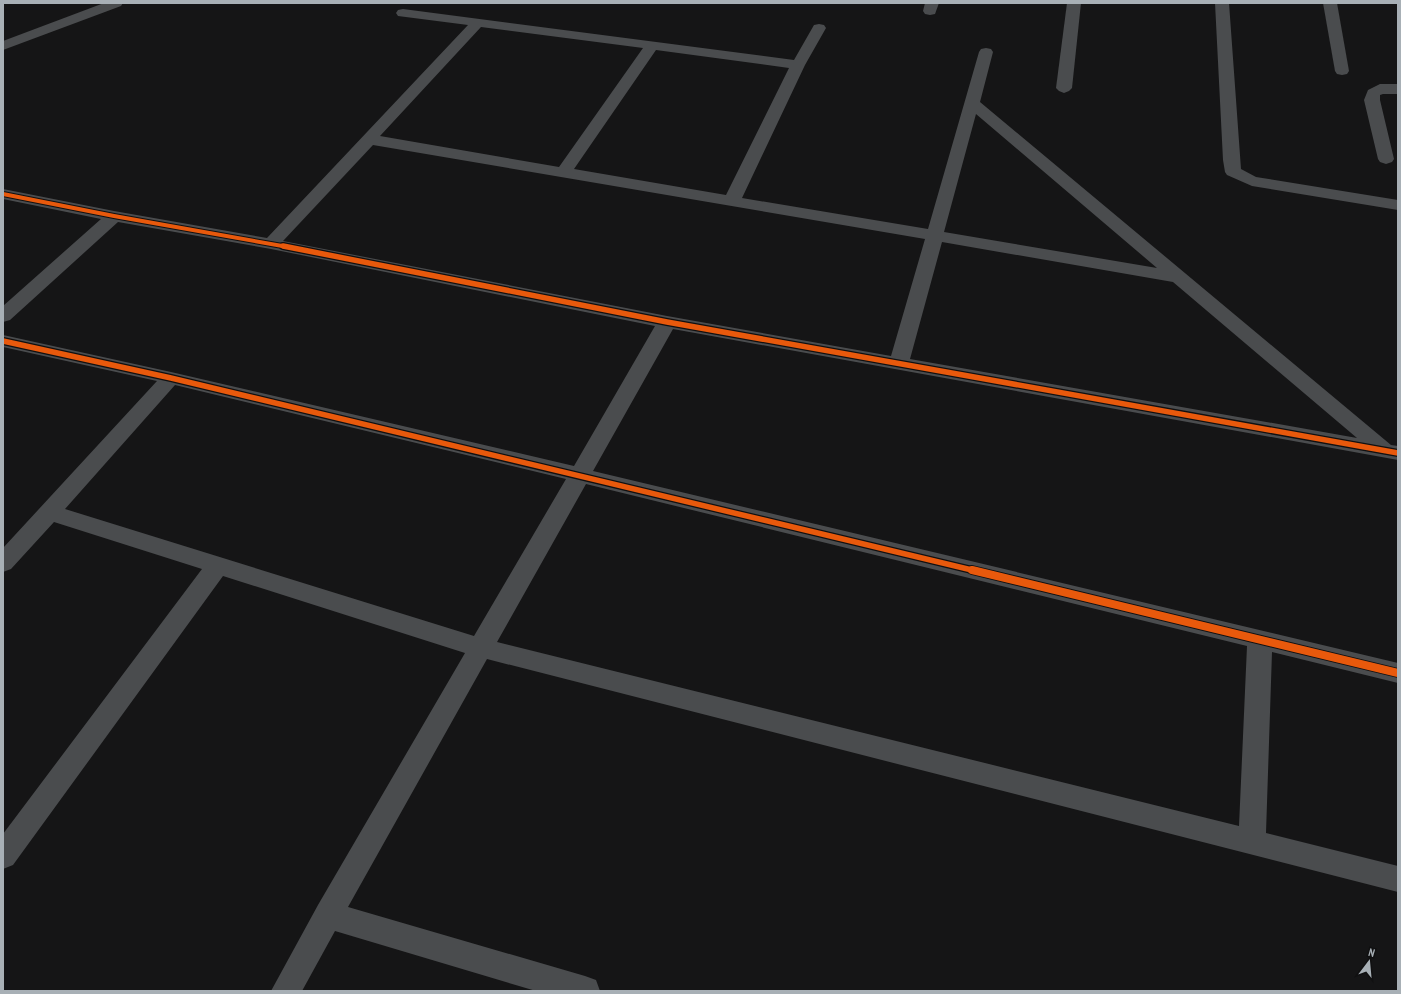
<svg xmlns="http://www.w3.org/2000/svg" width="1401" height="994" font-family="'PT Sans Narrow',sans-serif">
  <style>
    .lines { fill: none; stroke-linecap: round; stroke-linejoin: round }
    .street { fill: #4a4c4e; fill-rule: evenodd }
    .cycleway-far2-casing { stroke: #101011; stroke-width: 6 }
    .cycleway-far1-casing { stroke: #101011; stroke-width: 8 }
    .cycleway-casing { stroke: #101011; stroke-width: 10 }
    .cycleway-far2 { stroke: #e8590c; stroke-width: 4 }
    .cycleway-far1 { stroke: #e8590c; stroke-width: 5.5 }
    .cycleway { stroke: #e8590c; stroke-width: 8 }
  </style>
  <rect width="100%" height="100%" fill="#151516"/>
  <g class="lines">
    <g class="street">
      <path d="M104,3H123L121,6L3,50V41Z"/>
      <path d="M925,3H939L935,14L930,15L925,14L923,11Z"/>
      <path d="M1067,3H1081L1072,88L1069,91L1064,93L1059,91L1056,88Z"/>
      <path d="M1215,3H1229L1241,169L1256,177L1398,200V210L1252,186L1227,175L1225,172L1223,160Z"/>
      <path d="M1323,3H1337L1349,71L1347,74L1342,75L1337,74L1335,71Z"/>
      <path d="M403,9L794,60L814,25L819,24L824,25L826,28L805,65L742,198L928,229L979,52L981,49L986,48L991,49L993,52L980,102L1391,445L1398,446V460L673,329L593,471L1398,663V683L1272,652L1266,833L1398,866V892L487,659L348,907L585,976L596,980L600,991H536L335,931L302,991H271L318,905L465,653L223,576L13,865L3,869V834L202,569L54,522L11,569L3,572V548L157,381L3,347V335L171,372L574,466L655,326L271,249L118,222L10,320L3,322V306L101,219L3,199V189L114,211L267,238L468,25L398,16L396,13L398,10ZM481,27L643,48L559,167L380,136ZM656,50L789,68L726,195L574,169ZM976,114L1157,268L944,232ZM373,145L925,239L891,356L667,316L283,241ZM942,242L1173,282L1357,438L910,359ZM175,385L566,479L474,636L65,509ZM586,484L1247,646L1239,826L497,642Z"/>
      <path d="M1380,84H1398V94H1383L1380,95V100L1394,159L1392,162L1386,164L1380,162L1378,159L1364,100L1368,90Z"/>
    </g>
    <defs>
      <path id="cycleway-far2" d="M3,194L114,216L288,247"/>
      <g id="cycleway-far1">
        <path d="M283,246L667,322L1398,453"/>
        <path d="M3,341L171,378L976,571"/>
      </g>
      <path id="cycleway" d="M972,570L1398,673"/>
    </defs>
    <use href="#cycleway-far2" class="cycleway-far2-casing"/>
    <use href="#cycleway-far1" class="cycleway-far1-casing"/>
    <use href="#cycleway" class="cycleway-casing"/>
    <use href="#cycleway-far2" class="cycleway-far2"/>
    <use href="#cycleway-far1" class="cycleway-far1"/>
    <use href="#cycleway" class="cycleway"/>
  </g>
  <rect width="1401" height="994" fill="none" stroke="#a8b0b6" stroke-width="8"/>
  <g transform="translate(1369 962) rotate(16)" stroke="#101011" stroke-width="3" paint-order="stroke">
  <path d="M0-3L7 15L0 10L-7 15Z" fill="#a8b0b6"/>
  <text y="-6" font-size="11" font-weight="bold" text-anchor="middle" fill="#a8b0b6">N</text>
  </g>
</svg>
